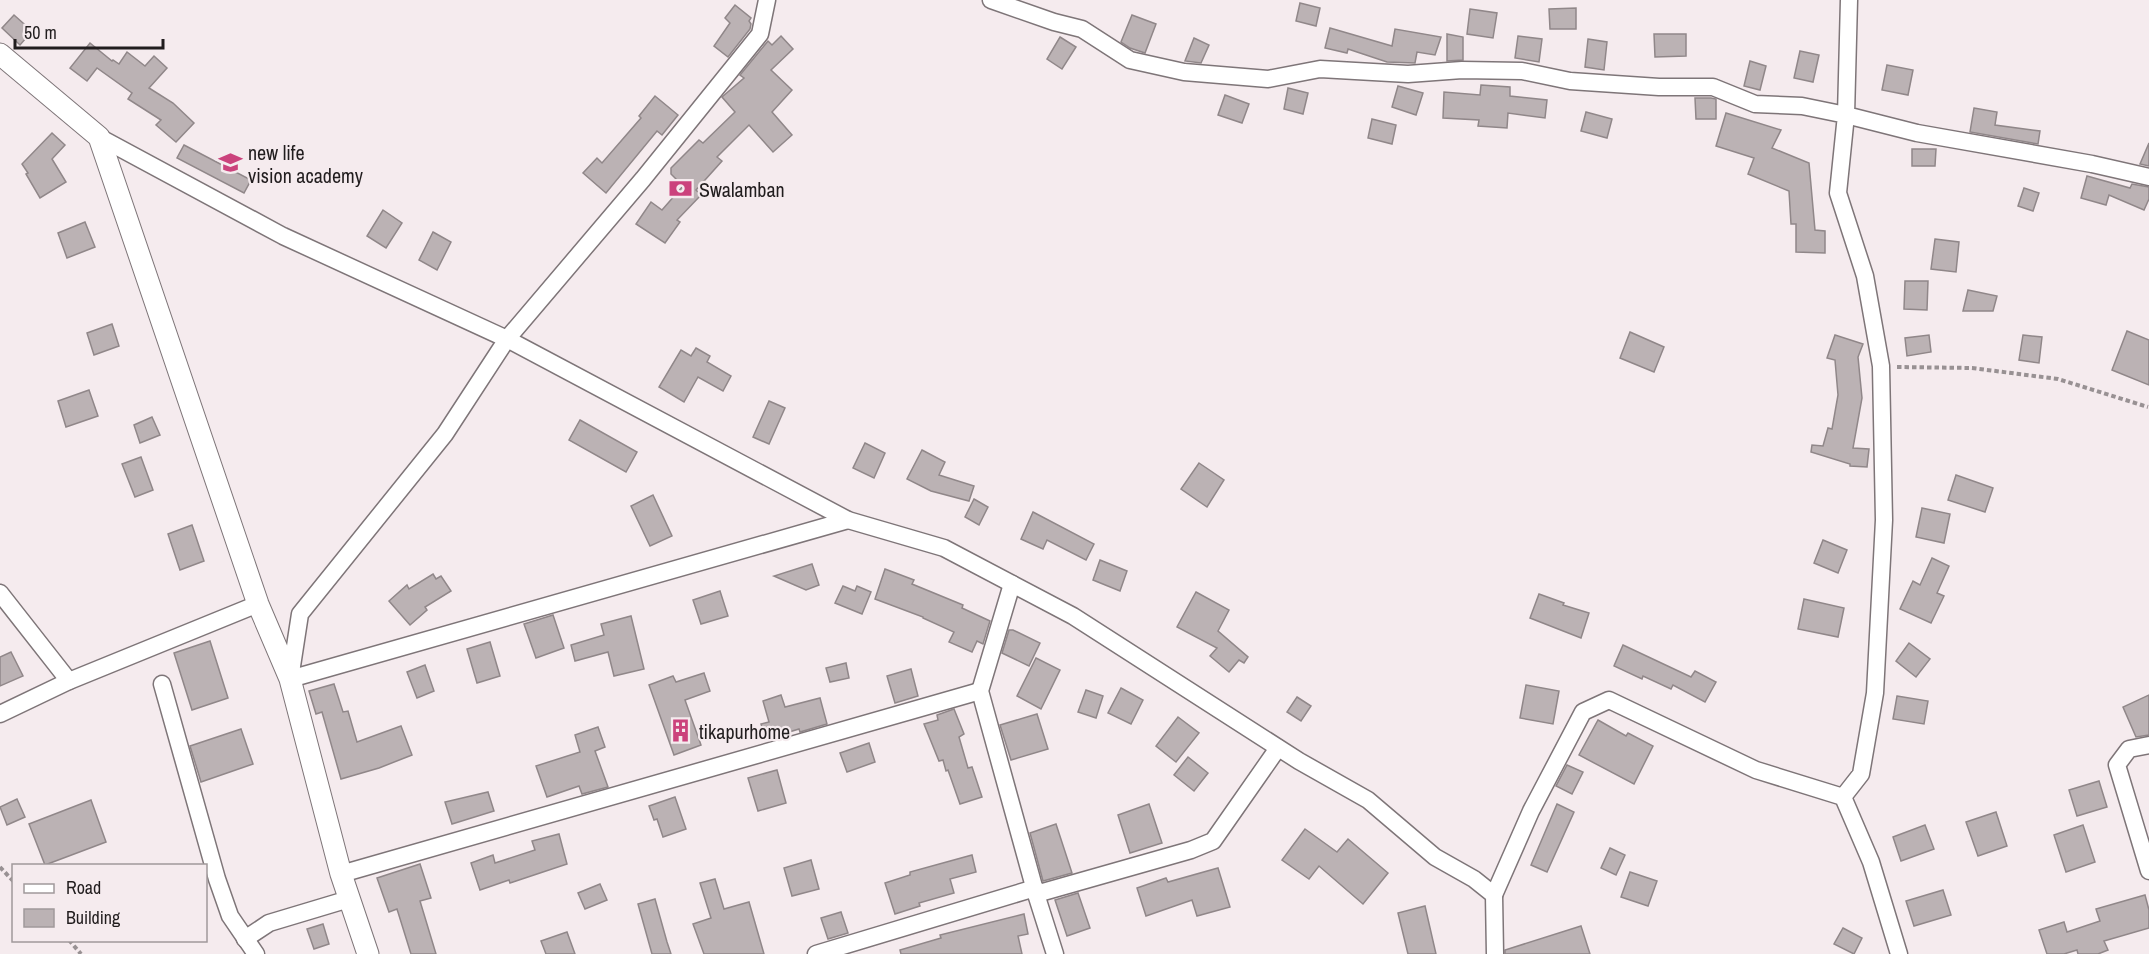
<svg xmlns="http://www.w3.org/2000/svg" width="2149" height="954" font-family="'Archivo Narrow',sans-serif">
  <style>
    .building { fill: #bbb2b4; stroke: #908789; stroke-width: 1.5 }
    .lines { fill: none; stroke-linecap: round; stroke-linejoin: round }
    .minor-casing { stroke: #7e7578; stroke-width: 19 }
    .tertiary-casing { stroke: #7e7578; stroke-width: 23 }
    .path { stroke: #989193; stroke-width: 4; stroke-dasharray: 4.5 3; stroke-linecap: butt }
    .minor { stroke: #fff; stroke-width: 16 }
    .tertiary { stroke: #fff; stroke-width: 21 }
    .labels { text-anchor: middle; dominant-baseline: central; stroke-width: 4.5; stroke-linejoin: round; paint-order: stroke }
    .poi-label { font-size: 20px; fill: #211d1e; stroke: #f5ebee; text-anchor: start }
  </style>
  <rect width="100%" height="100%" fill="#f5ebee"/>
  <g class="building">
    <path d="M1300,3L1320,8L1316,26L1296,21Z"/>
    <path d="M735,5L751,18L749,21L751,24L750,29L728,57L714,46L730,23L725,18Z"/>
    <path d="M1576,8V29H1550L1549,9Z"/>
    <path d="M1470,9L1497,13L1493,38L1467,34Z"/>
    <path d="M14,15L32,31L20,45L2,28Z"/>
    <path d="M1132,15L1156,24L1145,53L1130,48L1121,42Z"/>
    <path d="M1330,28L1392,46L1395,29L1441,37L1435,55L1417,52L1415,63L1387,62L1348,49L1347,53L1325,48Z"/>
    <path d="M1447,34L1463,37V60L1447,61Z"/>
    <path d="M1654,34H1686V56L1655,57Z"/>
    <path d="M781,36L793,49L771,70L792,90L772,112L792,135L773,152L749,125L717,157L722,161L696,190L701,195L677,220L680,222L665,243L636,224L651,202L662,210L683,186L671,174V168L699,140L703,143L735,112L722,97L744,78L740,75L768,41L772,45Z"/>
    <path d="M1518,36L1542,39L1539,62L1515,58Z"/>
    <path d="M1060,37L1076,47L1062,69L1047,59Z"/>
    <path d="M1194,38L1209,45L1201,63L1185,61Z"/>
    <path d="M1588,39L1607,42L1604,70L1585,67Z"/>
    <path d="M90,43L112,61L113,60L119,64L127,52L145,66L154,56L167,68L149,88L173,103L194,123L176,142L156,125L161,120L128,99L132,93L97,68L87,81L70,68Z"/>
    <path d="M1800,51L1819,55L1813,82L1794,78Z"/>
    <path d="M1750,61L1766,66L1760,90L1744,86Z"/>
    <path d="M1887,65L1913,70L1908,95L1882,90Z"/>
    <path d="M1481,85L1510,87V96L1547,100L1545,118L1508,113L1507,128L1478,126L1479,120L1443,118L1444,92L1480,95Z"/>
    <path d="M1398,86L1423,93L1416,115L1392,107Z"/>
    <path d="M1288,88L1308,93L1303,114L1284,109Z"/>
    <path d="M1225,95L1249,104L1242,123L1218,115Z"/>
    <path d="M655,96L678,115L662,135L657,131L606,193L583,173L597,158L602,163L641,118L639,116Z"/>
    <path d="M1695,98H1711L1716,99V119H1696Z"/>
    <path d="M1974,108L1997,112L1995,125L2040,131L2038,144L1970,132Z"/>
    <path d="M1586,112L1612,119L1607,138L1581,131Z"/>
    <path d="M1726,113L1781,130L1772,148L1809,163L1815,230L1825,231V253L1796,252V224H1791L1789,191L1748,174L1754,158L1716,146Z"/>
    <path d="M1372,119L1396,125L1392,144L1368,138Z"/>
    <path d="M52,133L65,145L52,159L66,182L40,198L26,174L28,173L22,164Z"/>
    <path d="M2149,143V166L2140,164Z"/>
    <path d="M184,145L251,180L244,193L177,158Z"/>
    <path d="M1912,149H1936L1935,166H1912Z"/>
    <path d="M2087,176L2130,188L2132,184L2149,187V199L2144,210L2109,195L2106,205L2081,198Z"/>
    <path d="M2024,188L2039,193L2033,211L2018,206Z"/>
    <path d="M383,210L402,223L386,248L367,236Z"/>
    <path d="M85,222L95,247L67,258L58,233Z"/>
    <path d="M433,232L451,242L437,270L419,260Z"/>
    <path d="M1935,239L1959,242L1956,272L1931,269Z"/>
    <path d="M1905,281H1928L1927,310L1904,309Z"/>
    <path d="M1968,290L1997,296L1993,311H1963Z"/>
    <path d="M112,324L119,346L94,355L87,333Z"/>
    <path d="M2127,331L2149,340V385L2112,370Z"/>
    <path d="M1630,332L1664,347L1654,372L1620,358Z"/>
    <path d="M1835,335L1863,344L1858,357L1862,398L1853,448L1869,449L1867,467L1850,466V464L1811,452L1812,445L1823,446L1828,428L1832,429L1838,395L1835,360L1827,358Z"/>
    <path d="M1929,335L1931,352L1907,356L1905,338Z"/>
    <path d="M2023,335L2042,337L2039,363L2019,360Z"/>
    <path d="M696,348L710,356L707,362L731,376L723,391L698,377L684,402L659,387L681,350L691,356Z"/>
    <path d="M89,390L98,416L66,427L58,401Z"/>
    <path d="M769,401L785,408L769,444L753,437Z"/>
    <path d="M152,417L160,435L140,443L134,425Z"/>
    <path d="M580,420L637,452L626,472L569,440Z"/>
    <path d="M865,443L885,453L874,478L853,468Z"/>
    <path d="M922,450L945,462L939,475L974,486L969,501L931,491L907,479Z"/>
    <path d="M141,457L153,490L135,497L122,464Z"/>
    <path d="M1199,463L1224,480L1207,507L1181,489Z"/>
    <path d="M1956,475L1993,488L1985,512L1948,500Z"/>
    <path d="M653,495L672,536L650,546L631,506Z"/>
    <path d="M974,499L988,507L979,525L965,517Z"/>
    <path d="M1922,508L1950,514L1944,543L1916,537Z"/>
    <path d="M1033,512L1094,544L1086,560L1047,540L1043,549L1021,539Z"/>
    <path d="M192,525L204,561L180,570L168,534Z"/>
    <path d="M1823,540L1847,550L1838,573L1814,563Z"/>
    <path d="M1932,558L1949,566L1937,593L1944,596L1931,623L1900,609L1913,581L1920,585Z"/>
    <path d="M1100,560L1127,571L1120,591L1093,580Z"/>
    <path d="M812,564L819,585L806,590L774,576Z"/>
    <path d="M885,569L914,580L912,584L963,605L962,608L990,621L983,644L977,641L972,652L949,642L954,632L923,618V617L875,599Z"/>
    <path d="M433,574L436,579L441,576L451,591L425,607L427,610L410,625L389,601L407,585L409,589Z"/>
    <path d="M843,586L855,591L857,586L871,592L862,614L835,603Z"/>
    <path d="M720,591L728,616L701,624L693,600Z"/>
    <path d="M1196,592L1229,610L1218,631L1248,657L1244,663L1239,660L1229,672L1210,656L1217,648L1177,627Z"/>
    <path d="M1539,594L1564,603L1563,605L1589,613L1581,638L1530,618Z"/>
    <path d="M1804,599L1844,608L1838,637L1798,629Z"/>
    <path d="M553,615L564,648L536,658L524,624Z"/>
    <path d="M631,616L644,669L614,676L608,652L575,661L571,645L604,635L601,624Z"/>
    <path d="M1009,630H1013L1040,643L1029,666L1002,653Z"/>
    <path d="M210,641L228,698L192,710L174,653Z"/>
    <path d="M490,642L500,676L477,683L467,649Z"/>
    <path d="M1909,643L1930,659L1916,677L1896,661Z"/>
    <path d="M1623,645L1691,677L1695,671L1716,682L1705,702L1673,685L1671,689L1643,676L1642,679L1614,666Z"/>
    <path d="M11,652L23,676L0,686V657Z"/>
    <path d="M1036,658L1060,670L1041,709L1017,696Z"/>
    <path d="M846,663L849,678L830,682L826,668Z"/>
    <path d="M425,665L434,691L417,698L407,672Z"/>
    <path d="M911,669L918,696L895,703L887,676Z"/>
    <path d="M704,673L710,691L685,700L701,745L674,755L649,685L673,676L676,682Z"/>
    <path d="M334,684L343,712L348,711L357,742L401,726L412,755L379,768L341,779L322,712L316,714L309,691Z"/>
    <path d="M1526,685L1559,691L1553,724L1520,718Z"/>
    <path d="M1121,688L1143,700L1131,724L1108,713Z"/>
    <path d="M1086,690L1103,696L1096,718L1078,712Z"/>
    <path d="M781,695L785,707L820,698L827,724L800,732L799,729L766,739L761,724L769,722L763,701Z"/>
    <path d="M2149,695V735L2136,737L2123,707Z"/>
    <path d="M1897,696L1928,701L1924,724L1893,719Z"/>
    <path d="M1297,697L1311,706L1301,721L1287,712Z"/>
    <path d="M954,709L964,734L959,737L968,768L972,767L982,797L960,804L948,770L946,771L943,760L939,761L924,724L938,720L937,715Z"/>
    <path d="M1037,714L1048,749L1011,760L1000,725Z"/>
    <path d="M1178,717L1199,733L1176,762L1156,746Z"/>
    <path d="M1598,720L1626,736L1628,733L1653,746L1634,784L1579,755Z"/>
    <path d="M598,727L605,747L595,751L608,787L582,794L579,786L547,797L536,766L580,752L575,735Z"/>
    <path d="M241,729L253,764L201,782L190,746Z"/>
    <path d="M869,743L875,762L847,772L840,753Z"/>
    <path d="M1188,757L1208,773L1194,791L1174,775Z"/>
    <path d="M1567,765L1583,772L1572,794L1556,786Z"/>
    <path d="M777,770L786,803L758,811L748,778Z"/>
    <path d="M2099,781L2107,807L2077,816L2069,790Z"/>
    <path d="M488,792L494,811L452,824L445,802Z"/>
    <path d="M675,797L686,829L663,837L657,819L654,820L649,806Z"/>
    <path d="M17,799L25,817L7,825L0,807Z"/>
    <path d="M91,800L106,842L45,865L29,824Z"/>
    <path d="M1149,804L1162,843L1130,853L1118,815Z"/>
    <path d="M1557,804L1574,812L1547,872L1531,865Z"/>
    <path d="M1996,812L2007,846L1978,856L1966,822Z"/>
    <path d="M1056,824L1072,873L1043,881L1030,833Z"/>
    <path d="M1925,825L1934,849L1901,861L1893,837Z"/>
    <path d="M2083,825L2095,862L2066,872L2054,835Z"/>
    <path d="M1305,829L1337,852L1348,839L1388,873L1363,904L1319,866L1309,879L1282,860Z"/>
    <path d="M559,834L567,864L510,883L509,880L480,890L471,863L493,855L495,863L535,850L532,841Z"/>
    <path d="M1610,848L1625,855L1616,875L1601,868Z"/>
    <path d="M972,855L976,872L950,879L954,893L919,903L920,906L895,914L885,883L910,875V872Z"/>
    <path d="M811,860L819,889L792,896L784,868Z"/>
    <path d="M420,864L431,898L420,901L436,954H411L397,909L389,912L377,878Z"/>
    <path d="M1218,868L1230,907L1197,916L1192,900L1146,916L1137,888L1166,878L1168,882Z"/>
    <path d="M1630,872L1657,881L1648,906L1621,897Z"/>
    <path d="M715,879L724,909L749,902L764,954H704L693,924L711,918L700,883Z"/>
    <path d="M600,884L607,900L585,909L578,893Z"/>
    <path d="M1943,890L1951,915L1914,926L1906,901Z"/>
    <path d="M1078,893L1090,928L1067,936L1055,900Z"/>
    <path d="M2145,895L2149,910V928L2104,941L2108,950L2098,954H2078L2077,950L2064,954H2047L2039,930L2064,922L2067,932L2100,921L2096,909Z"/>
    <path d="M655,899L667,942L671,954H652L638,904Z"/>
    <path d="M1425,906L1436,954H1408L1398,913Z"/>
    <path d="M841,912L848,933L828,939L821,918Z"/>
    <path d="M1024,914L1028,934L1018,936L1022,954H901L900,950L941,938L940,935Z"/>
    <path d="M323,924L329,944L314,949L307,929Z"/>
    <path d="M1581,926L1590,954H1505V950Z"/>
    <path d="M1843,928L1862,938L1854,954L1834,944Z"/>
    <path d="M567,932L575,954H546L541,941Z"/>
  </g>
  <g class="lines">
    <defs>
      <g id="minor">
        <path d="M767,0L760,34L643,179L507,339L445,434L300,614L290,679L848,520"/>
        <path d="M991,0L1054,22L1082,29L1130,60L1184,72L1268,79L1320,69L1408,74L1462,70L1522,71L1570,81L1659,87H1713L1755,104L1802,106L1846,115L1838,193L1865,276L1881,366L1884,520L1875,693L1861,774L1843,797"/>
        <path d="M1849,0L1846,115L1917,133L2092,164L2149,177"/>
        <path d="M99,137L283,236L507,339L848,520L944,548L1073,616L1299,761L1368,800L1435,857L1474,879L1494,895L1495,954"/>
        <path d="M1012,584L980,691L1036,894L1055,954"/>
        <path d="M0,593L69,681"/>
        <path d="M162,684L217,879L230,916L256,954"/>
        <path d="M0,714L69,681L258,604"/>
        <path d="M2149,745L2129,749L2117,765L2149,871"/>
        <path d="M341,874L980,691"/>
        <path d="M1036,894L1191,850L1213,841L1278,748"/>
        <path d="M1494,895L1531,811L1583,712L1609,700L1756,770L1843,797L1871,862L1899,954"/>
        <path d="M245,939L269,923L349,899"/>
        <path d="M816,954L1035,888"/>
      </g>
      <path id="tertiary" d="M0,54L99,137L258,604L290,679L341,874L368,954"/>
    </defs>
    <use href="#minor" class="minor-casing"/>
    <use href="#tertiary" class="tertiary-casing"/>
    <g class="path">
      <path d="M1897,367L1972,368L2058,379L2148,407"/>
      <path d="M0,867L14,882"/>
      <path d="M69,940L81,954"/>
    </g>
    <use href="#minor" class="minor"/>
    <use href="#tertiary" class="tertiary"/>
  </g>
  <defs>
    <symbol id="school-bare" viewBox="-9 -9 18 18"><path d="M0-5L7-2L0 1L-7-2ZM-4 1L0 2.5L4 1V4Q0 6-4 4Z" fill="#cb427c" stroke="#f5ebee" stroke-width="2.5" paint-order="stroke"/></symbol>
    <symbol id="bank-bare" viewBox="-9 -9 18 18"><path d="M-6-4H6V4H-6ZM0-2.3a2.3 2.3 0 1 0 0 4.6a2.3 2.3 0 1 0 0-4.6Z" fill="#cb427c" stroke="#f5ebee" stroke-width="2.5" paint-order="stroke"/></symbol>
    <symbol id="building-bare" viewBox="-9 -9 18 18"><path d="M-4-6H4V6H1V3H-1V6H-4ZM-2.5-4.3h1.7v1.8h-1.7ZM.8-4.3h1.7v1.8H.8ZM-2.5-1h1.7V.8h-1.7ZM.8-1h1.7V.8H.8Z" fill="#cb427c" stroke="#f5ebee" stroke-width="2.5" paint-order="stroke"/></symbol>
  </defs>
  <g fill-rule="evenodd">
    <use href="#school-bare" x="214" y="146" width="33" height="33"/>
    <use href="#bank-bare" x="664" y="172" width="33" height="33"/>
    <use href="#building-bare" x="664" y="714" width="33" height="33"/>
  </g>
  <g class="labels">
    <g class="poi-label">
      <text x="248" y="152">new life<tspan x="248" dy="23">vision academy</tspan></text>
      <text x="699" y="189">Swalamban</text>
      <text x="699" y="731">tikapurhome</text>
    </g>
  </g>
  <rect x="12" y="864" width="195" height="78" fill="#f5ebee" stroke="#a0999b" stroke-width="1.5"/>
  <rect x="24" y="884" width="30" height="9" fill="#ffffff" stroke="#a0999b" stroke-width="1.5"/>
  <text x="66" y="894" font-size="18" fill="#211d1e">Road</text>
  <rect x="24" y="909" width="30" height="18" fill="#bbb2b4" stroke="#a0999b" stroke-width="1.5"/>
  <text x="66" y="924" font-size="18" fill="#211d1e">Building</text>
  <path d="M15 39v9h148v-9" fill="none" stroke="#211d1e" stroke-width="3"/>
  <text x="24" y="39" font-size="18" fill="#211d1e" stroke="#f5ebee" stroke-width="4.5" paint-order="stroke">50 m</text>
</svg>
